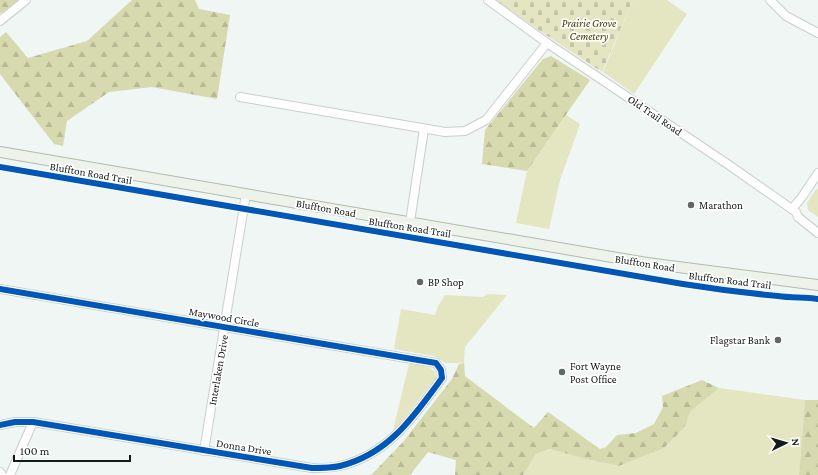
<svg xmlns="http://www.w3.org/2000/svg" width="818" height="475" font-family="'Crimson Pro',serif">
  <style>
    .grass { fill: #e4e6c2 }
    .forest { fill: url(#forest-firs) }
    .cemetery { fill: url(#cemetery-stones) }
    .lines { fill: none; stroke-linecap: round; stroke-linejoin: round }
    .minor-casing { stroke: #cacfcc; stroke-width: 10 }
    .major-casing { stroke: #b1bbad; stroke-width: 12 }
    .minor { stroke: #fdfefd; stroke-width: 8 }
    .major { stroke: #edf3ea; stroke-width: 10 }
    .cycleway-casing { stroke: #fff; stroke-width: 8 }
    .cycleway { stroke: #0057b8; stroke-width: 6 }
    .poi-dot { fill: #626664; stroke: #fff; stroke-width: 1.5 }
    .labels { text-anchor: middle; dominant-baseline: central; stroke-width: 3.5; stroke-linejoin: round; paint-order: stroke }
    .park-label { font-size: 11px; font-style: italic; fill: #403d00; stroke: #fff }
    .street-label { font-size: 11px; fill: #151917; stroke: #fff }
    .poi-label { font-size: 11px; fill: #151917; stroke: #fff; text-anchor: start }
  </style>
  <defs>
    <pattern id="forest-firs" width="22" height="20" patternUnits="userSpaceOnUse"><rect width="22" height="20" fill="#d7d9ae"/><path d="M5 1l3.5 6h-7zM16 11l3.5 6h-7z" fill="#b8ba95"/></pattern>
    <pattern id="cemetery-stones" width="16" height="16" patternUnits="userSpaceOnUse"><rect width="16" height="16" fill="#e4e6c2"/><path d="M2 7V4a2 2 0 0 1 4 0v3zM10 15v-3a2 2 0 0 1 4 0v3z" fill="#c3c5a6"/></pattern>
  </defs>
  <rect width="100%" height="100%" fill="#f0f6f3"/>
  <g class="grass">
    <path d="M633,0H667L687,14L634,94L603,72Z"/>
    <path d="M566,115L580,124L560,180L549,229L516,223L527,171Z"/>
    <path d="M816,189L818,190V217L808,210L807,203Z"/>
    <path d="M487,294L507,295L465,347L464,363H446L434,356L394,349L401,309L435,315L438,306L445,295L483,297Z"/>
    <path d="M409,364C420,366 436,364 436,378L396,428L393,430Z"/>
    <path d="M719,388L805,400L799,475H523L536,454L551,449L586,459L619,466L664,448L684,428L691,411Z"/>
  </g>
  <g class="forest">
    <path d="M0,0H19L2,13H0Z"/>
    <path d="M132,0H195L199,9L230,15L217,99L152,87L109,92L67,121L63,146L54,144L0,74V37L6,32L28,58L87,41Z"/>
    <path d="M551,56L590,80L527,171L482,164L485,130L543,59Z"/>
    <path d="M464,363L465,376L534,428L548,412L600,449L606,447L617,435L636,433L654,424L663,407L662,396L702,380L719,388L691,411L684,428L664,448L619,466L586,459L550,449L536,454L523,475H455L456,460L428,452L410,475H371L403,442L452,379L459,364Z"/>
    <path d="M805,400H818V475H799Z"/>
  </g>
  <path class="cemetery" d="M495,0H633L602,72L546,35Z"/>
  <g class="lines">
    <defs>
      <g id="minor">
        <path d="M488,0L547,43L729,165L796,212L798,217L818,233"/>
        <path d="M770,0L786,16L818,33"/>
        <path d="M0,21L26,0"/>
        <path d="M240,97L445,132L465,131L486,120L547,43"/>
        <path d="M792,209L802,197L818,173"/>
        <path d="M410,222L424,129"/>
        <path d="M0,289L436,363L441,370L442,378C414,416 389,454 340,466C331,468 321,468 312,468L33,422H15L0,425"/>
        <path d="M204,451L246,194"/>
        <path d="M0,472L2,475"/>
        <path d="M10,475L33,422"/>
      </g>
      <path id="major" d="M0,152L647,263L818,285"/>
    </defs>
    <use href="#minor" class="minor-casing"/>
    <use href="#major" class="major-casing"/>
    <use href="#minor" class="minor"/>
    <use href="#major" class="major"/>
    <defs>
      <g id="cycleway">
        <path d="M0,167L683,284C714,289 746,293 778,296C792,298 805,297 818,299"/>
        <path d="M0,289L436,363L441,370L442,378C414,416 389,454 340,466C331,468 321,468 312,468L33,422H15L0,425"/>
      </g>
    </defs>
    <use href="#cycleway" class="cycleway-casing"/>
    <use href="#cycleway" class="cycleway"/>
  </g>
  <g class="poi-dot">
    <circle cx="691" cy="205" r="4"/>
    <circle cx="420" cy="282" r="4"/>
    <circle cx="778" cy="340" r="4"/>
    <circle cx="562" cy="372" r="4"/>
  </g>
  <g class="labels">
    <g class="park-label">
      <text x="589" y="23">Prairie Grove<tspan x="589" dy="13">Cemetery</tspan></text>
    </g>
    <g class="street-label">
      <text transform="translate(655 115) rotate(34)">Old Trail Road</text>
      <text transform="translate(91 173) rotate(10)">Bluffton Road Trail</text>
      <text transform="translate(326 208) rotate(10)">Bluffton Road</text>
      <text transform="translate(410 227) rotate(9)">Bluffton Road Trail</text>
      <text transform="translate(645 263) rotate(9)">Bluffton Road</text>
      <text transform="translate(730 280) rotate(7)">Bluffton Road Trail</text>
      <text transform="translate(224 317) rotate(10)">Maywood Circle</text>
      <text transform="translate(218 370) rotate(-80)">Interlaken Drive</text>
      <text transform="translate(244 447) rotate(9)">Donna Drive</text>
    </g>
    <g class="poi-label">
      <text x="699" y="205">Marathon</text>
      <text x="428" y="282">BP Shop</text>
      <text x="770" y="340" text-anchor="end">Flagstar Bank</text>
      <text x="570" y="366">Fort Wayne<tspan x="570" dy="13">Post Office</tspan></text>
    </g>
  </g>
  <g transform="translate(786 443) rotate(85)" stroke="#ffffff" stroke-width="3" paint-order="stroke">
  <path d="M0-3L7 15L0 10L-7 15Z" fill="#151917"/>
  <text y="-6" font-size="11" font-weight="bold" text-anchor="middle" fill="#151917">N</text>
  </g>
  <path d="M14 455v6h116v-6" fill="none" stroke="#151917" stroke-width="2"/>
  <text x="20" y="455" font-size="12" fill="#151917" stroke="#ffffff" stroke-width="3" paint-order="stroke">100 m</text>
</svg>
